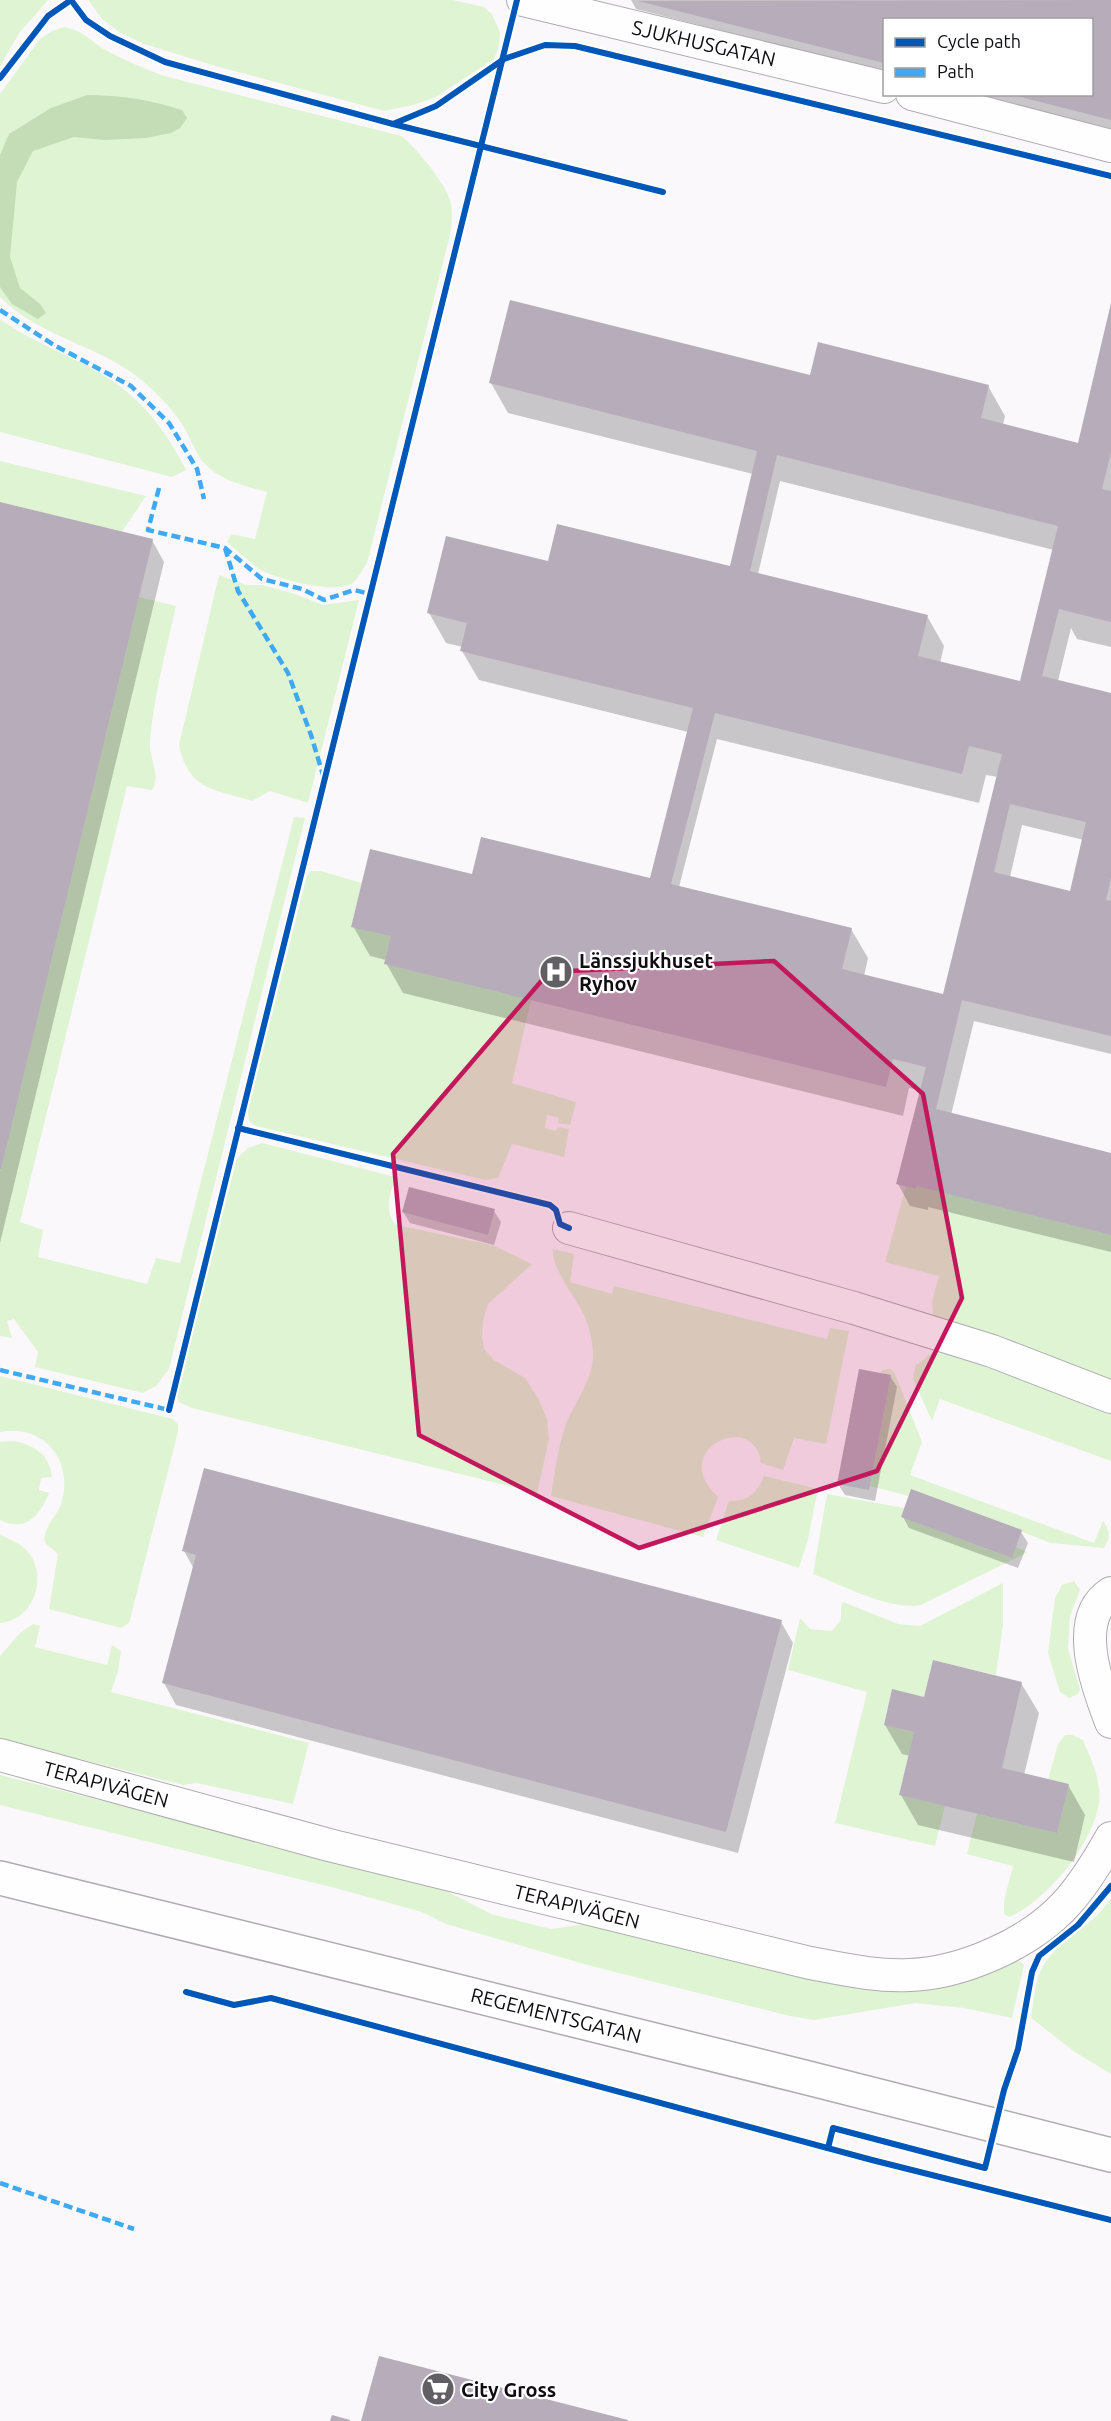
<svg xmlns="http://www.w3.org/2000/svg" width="1111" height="2421" font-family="Ubuntu,sans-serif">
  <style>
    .green { fill: #dff4d3 }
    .forest { fill: #c5ddb7 }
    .shadow { fill: #0003; fill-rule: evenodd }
    .building { fill: #b6acba; fill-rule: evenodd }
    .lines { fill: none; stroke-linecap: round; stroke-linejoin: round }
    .minor-casing { stroke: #afacb0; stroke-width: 34 }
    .tertiary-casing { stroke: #afacb0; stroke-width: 36 }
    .minor { stroke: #fefeff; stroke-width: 32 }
    .tertiary { stroke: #fefeff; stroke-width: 33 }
    .quiet { stroke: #3fa9f5; stroke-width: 4.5; stroke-dasharray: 9 4.5; stroke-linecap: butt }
    .cycleway-casing { stroke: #fff; stroke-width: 10 }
    .cycleway { stroke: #0057b8; stroke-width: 6 }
    .marked { fill: #c2185b; fill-opacity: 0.2; stroke: #c2185b; stroke-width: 4.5; stroke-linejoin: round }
    .labels { text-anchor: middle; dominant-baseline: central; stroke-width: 4.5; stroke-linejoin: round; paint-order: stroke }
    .street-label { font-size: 20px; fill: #100d12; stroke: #fff }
    .poi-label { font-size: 20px; font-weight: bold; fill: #100d12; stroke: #fff; text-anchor: start }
  </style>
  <rect width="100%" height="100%" fill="#fbf8fc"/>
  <g class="green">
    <path d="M0,0H48L20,32L0,66Z"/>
    <path d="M88,0H453L484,7L492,14L500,32L499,46L494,59L434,98L413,105L384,111L219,67L144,44L119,32L102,19Z"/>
    <path d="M64,27C84,31 88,39 104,49C124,60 143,68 164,76L401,136C416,147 442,180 449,197C453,207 452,220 451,231L367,563C363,569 359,577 354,582C338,596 276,579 259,569C248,561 237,551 227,542L231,534L255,539L267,492C248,487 219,480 205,464C195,454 190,436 182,424C170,406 152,388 135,375C93,344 37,335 0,297V94L40,39L52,31Z"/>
    <path d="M0,319C35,345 78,357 114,382C146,404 169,436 186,470L172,477L0,432Z"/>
    <path d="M0,461L146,496L122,532L0,502Z"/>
    <path d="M219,575L246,585H262L292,593L323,605L359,600L308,803L270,791L252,801C214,789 188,790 179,745Z"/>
    <path d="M139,597L176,606C166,651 154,695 150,741C148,758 162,775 152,790L127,786L20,1222L43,1230L38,1257L147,1284L156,1258L180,1263L294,817L305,818L169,1369L156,1386L143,1393L35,1367L38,1352L14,1319L7,1321L12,1338L0,1336V1172Z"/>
    <path d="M311,871H321L362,883L351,926L391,936L384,964L531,1000L512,1083L576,1102L570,1125L558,1123L559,1118L547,1115L545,1128L556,1131L558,1127L569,1129L564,1157L512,1144L498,1178L485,1180L256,1126L249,1121L248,1110L307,875Z"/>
    <path d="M262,1143L395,1177C391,1194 383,1211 396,1225L492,1245L532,1264L488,1304L483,1321L482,1337L484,1349L494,1360L525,1378L538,1398L547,1419L549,1439L537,1493L192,1408L179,1402L176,1395L237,1158L248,1148Z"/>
    <path d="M906,1186L916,1189V1186L1111,1235V1388L933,1316L932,1301L939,1276L885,1262Z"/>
    <path d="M553,1249L574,1254L570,1282L612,1294L614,1286L827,1339L830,1328L849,1331L826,1444L794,1438L783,1470L761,1463C755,1409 666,1449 718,1497L703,1537L551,1496C555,1472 558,1446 566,1424C576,1400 595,1377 593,1351C592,1338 589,1327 584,1315C576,1298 551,1268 553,1249Z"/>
    <path d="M933,1352H944L1111,1411V1461L940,1399L932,1421L913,1379L915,1366Z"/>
    <path d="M889,1369L893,1371L897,1379L922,1442L910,1475L1094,1543L1103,1521C1110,1531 1111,1537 1104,1548L1051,1543L911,1490L908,1496L870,1486L891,1375L880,1373L883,1370Z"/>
    <path d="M0,1376L173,1419L178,1425V1432L129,1623L121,1628L49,1609L58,1554L45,1543C42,1526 58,1517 62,1501C73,1459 43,1424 0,1432Z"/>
    <path d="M14,1441C34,1445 50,1455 52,1477L41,1478L39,1490L49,1493C40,1515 26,1533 0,1520V1442Z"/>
    <path d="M764,1476L818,1489L808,1539L799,1568L716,1540L729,1501C748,1501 757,1494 764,1476Z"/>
    <path d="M827,1494L904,1508L901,1517L1011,1558L1015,1547L1028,1552L921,1605C887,1610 845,1586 813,1574Z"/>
    <path d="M0,1535C10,1539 22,1544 29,1553C48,1579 33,1620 0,1623Z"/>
    <path d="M1074,1581L1080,1590L1070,1616L1068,1649L1080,1689L1078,1694L1069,1698L1060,1692L1048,1653L1055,1598L1062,1585Z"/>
    <path d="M1003,1583V1625L996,1675L933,1660L924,1697L892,1690L884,1725L914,1732L899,1795L945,1806L935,1846L835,1823L867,1692L788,1670L800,1618L810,1629L832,1631L841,1620V1606L843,1602L898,1624L920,1626Z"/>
    <path d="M33,1624L40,1626L35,1647L107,1665L112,1645L121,1651L118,1671L111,1692L309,1743L293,1804L197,1783L183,1785L0,1739V1656L21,1632Z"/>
    <path d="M1065,1735H1072L1083,1740C1091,1759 1102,1782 1099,1803C1093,1844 1046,1902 1009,1917L1004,1914V1901L1013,1866L967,1854L977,1814L1057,1833L1069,1784L1048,1779L1058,1744Z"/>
    <path d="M0,1775L435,1885L491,1914L551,1929L593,1923L827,1982L877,1991L949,1986L1019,1961L1024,1965L1012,2018L964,2008L915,2003L814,2020L790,2016L591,1966L446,1924L422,1912L335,1888L0,1805Z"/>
    <path d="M1111,1898V2074L1075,2052L1031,2018C1034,1999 1035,1976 1047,1960C1065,1936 1094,1925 1111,1898Z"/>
  </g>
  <path class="forest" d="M87,95C120,95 151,100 182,110L187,118L180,128L171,133L146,138L105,140L74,137L33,151L17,182L10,257L20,288L40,304L46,313L38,319L12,304L0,287V155L9,134L51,108Z"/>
  <g class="shadow">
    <path d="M631,0H1111V129L975,94H1092V20H884V72L636,9Z"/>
    <path d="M1111,305V647L1077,639L1071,628L1058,681L1111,695V1054L974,1021L951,1115L1111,1155V1252L928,1207V1210L910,1206L898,1184L921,1090L909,1088L903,1116L403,993L386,963V960L370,956L353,926L473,876L653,880L688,732L479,680L462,651L463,647L446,643L429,613L549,563L731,568L753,474L508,413L491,383L811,377L988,386L1005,416L1003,425L1079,444ZM780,481L1054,550L1020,685L940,663L944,646L927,616L758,574ZM717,739L979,803L986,775L998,777L944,996L864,976L868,958L851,929L679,887ZM1022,825L1084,840L1071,893L1010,877Z"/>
    <path d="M0,504L152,540L164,562L0,1243Z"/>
    <path d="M494,1211L501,1222L494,1245L410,1223L403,1212Z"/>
    <path d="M890,1376L897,1387L875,1501L845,1495L838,1484Z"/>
    <path d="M903,1517L1021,1532L1028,1543L1018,1568L909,1528Z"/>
    <path d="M184,1551L781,1622L793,1643L738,1853L176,1705L164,1683L194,1569Z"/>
    <path d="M1021,1683L1039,1713L1024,1775L1068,1785L1085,1815L1074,1862L918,1825L901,1795L910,1756L902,1754L885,1725L925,1699Z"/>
  </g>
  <g class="building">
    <path d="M1111,0V120L1013,95L1092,94V20H884V63L638,1Z"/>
    <path d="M510,300L810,375L818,342L989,385L981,418L1078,443L1111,303V452L1102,489L1111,491V622L1059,609L1042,676L1111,693V878L1106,900L1111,901V1036L962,1000L936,1109L1111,1153V1235L916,1186V1189L896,1184L926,1067L893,1059L886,1087L384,964L391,936L351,927L370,849L472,874L481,837L650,878L693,708L460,651L467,623L427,613L446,536L548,561L557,524L730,566L757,451L489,383ZM777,455L1058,526L1020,681L918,656L928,615L750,571ZM715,713L962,774L969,746L1002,754L943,994L842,969L852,928L671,884ZM1010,804L1086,822L1070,891L994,872Z"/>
    <path d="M0,502L153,539L1,1169H0Z"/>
    <path d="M409,1187L495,1209L488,1235L402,1212Z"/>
    <path d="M859,1369L891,1375L869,1490L837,1484Z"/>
    <path d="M204,1468L782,1620L726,1832L162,1683L196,1555L182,1551Z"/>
    <path d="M911,1489L1022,1530L1012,1558L901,1517Z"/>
    <path d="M933,1660L1022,1682L1002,1768L1069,1784L1057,1833L899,1795L914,1732L884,1725L892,1689L924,1697Z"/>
    <path d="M379,2356L628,2420V2421H361Z"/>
    <path d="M332,2415L350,2420V2421H330Z"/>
  </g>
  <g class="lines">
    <defs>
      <g id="minor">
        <path d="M523,0L884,87"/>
        <path d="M912,94L1111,146"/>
        <path d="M569,1228L854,1308L992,1351L1111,1397"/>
        <path d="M1111,1593C1071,1619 1098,1688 1111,1722"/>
        <path d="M0,1755L329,1845L810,1963C843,1969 876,1977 910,1975C962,1973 1029,1944 1065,1905C1083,1886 1098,1861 1111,1838"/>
      </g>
      <path id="tertiary" d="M0,1878L808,2078L1111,2155"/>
    </defs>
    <use href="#minor" class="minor-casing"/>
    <use href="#tertiary" class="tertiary-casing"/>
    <use href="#minor" class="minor"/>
    <use href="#tertiary" class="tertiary"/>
    <g class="quiet">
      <path d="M0,310L54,345L131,386L169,423L197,469L204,499"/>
      <path d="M159,488L148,530L225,548L262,579L302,589L324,600L354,590L370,594"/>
      <path d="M225,548L238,591L288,673L311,735L323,775"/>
      <path d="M0,1370L169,1410L170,1407"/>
      <path d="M0,2183L134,2229"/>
    </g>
    <defs>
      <g id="cycleway">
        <path d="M71,0L86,20L110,36L165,62L393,124L663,192"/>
        <path d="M0,78L48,16L71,0"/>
        <path d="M393,124L436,106L504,59L545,45L575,46L1111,176"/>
        <path d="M238,1128L550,1205L556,1210L560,1224L569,1228"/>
        <path d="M169,1410L517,0"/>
        <path d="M186,1992L234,2005L271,1998L872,2160L1111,2220"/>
        <path d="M828,2148L833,2128L985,2168L1004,2090L1018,2049L1032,1972L1039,1956L1078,1925L1111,1886"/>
      </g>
    </defs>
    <use href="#cycleway" class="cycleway-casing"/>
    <use href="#cycleway" class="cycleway"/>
  </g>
  <path class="marked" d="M774,961L923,1094L962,1298L877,1471L639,1548L419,1435L393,1154L549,972Z"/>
  <defs>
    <symbol id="hospital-disc" viewBox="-11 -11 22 22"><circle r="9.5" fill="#625f64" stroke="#fff"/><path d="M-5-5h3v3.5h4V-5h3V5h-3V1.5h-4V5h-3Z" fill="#fff"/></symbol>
    <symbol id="supermarket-disc" viewBox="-11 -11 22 22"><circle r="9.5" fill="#625f64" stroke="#fff"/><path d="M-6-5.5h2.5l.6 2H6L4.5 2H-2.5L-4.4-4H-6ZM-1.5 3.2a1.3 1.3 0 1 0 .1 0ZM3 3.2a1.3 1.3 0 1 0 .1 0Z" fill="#fff"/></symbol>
  </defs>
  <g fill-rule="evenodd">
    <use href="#hospital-disc" x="537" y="953" width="38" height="38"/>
    <use href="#supermarket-disc" x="419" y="2370" width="38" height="38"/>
  </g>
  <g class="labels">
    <g class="street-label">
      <text transform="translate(704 43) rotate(13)">SJUKHUSGATAN</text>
      <text transform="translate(106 1784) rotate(15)">TERAPIVÄGEN</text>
      <text transform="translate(577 1906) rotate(14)">TERAPIVÄGEN</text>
      <text transform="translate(556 2015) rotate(14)">REGEMENTSGATAN</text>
    </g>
    <g class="poi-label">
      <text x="579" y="960">Länssjukhuset<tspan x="579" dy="23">Ryhov</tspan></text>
      <text x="461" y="2389">City Gross</text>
    </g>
  </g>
  <rect x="883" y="18" width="210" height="78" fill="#ffffff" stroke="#9f9ea0" stroke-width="1.5"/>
  <rect x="895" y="38" width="30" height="9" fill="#0057b8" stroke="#9f9ea0" stroke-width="1.5"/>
  <text x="937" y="48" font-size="18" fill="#100d12">Cycle path</text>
  <rect x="895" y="68" width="30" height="9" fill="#3fa9f5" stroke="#9f9ea0" stroke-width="1.5"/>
  <text x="937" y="78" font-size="18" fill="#100d12">Path</text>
</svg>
